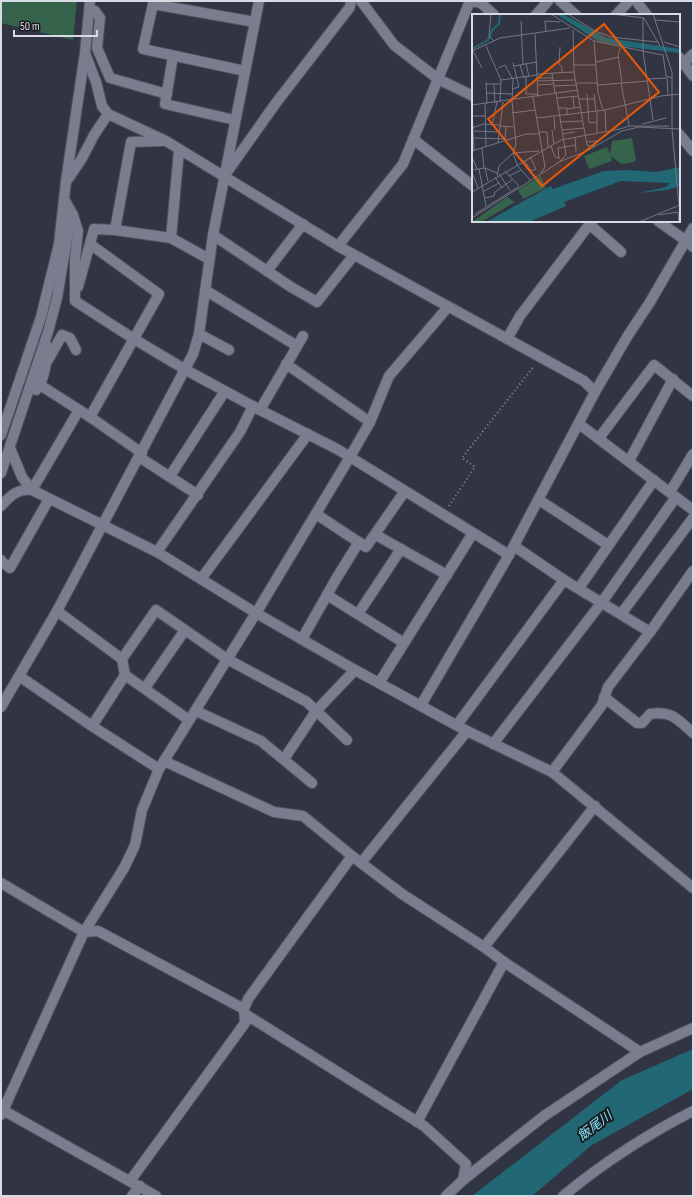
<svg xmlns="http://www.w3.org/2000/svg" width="694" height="1197" font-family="'Sofia Sans Condensed','Noto Sans JP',sans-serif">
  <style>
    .green { fill: #35634b }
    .water { fill: #216874 }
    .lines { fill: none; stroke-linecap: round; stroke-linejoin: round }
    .minor-casing { stroke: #4e515d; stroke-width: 12 }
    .path { stroke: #898c98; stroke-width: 2; stroke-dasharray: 1 3; stroke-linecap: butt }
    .minor { stroke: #797d8d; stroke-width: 10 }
    .labels { text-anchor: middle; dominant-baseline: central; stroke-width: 4; stroke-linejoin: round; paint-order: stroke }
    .water-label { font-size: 13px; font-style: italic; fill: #83e4f7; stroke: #1a1c22 }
    .inset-river { fill: none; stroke: #216874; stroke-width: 2 }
    .inset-road { fill: none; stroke: #747783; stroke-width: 1 }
    .view { fill: #e8590c; fill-opacity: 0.15; stroke: #e8590c; stroke-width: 2 }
    .inset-edge { fill: none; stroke: #d8dbe4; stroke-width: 2 }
  </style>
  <rect width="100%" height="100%" fill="#313442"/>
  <path class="green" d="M1,1H77L73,40L1,23Z"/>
  <path class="water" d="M693,1049V1089L592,1145L532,1196H472L622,1080Z"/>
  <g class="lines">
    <defs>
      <g id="minor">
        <path d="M361,1L394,45L438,79L473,96"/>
        <path d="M471,1L481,3L494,15"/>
        <path d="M560,1L576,15"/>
        <path d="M636,1L647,15"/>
        <path d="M95,11L100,18L97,48L110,78L167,94"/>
        <path d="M536,15L548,1"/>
        <path d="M616,15L629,1"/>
        <path d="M85,53L96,82L102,106L108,114L166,141L338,246L584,381L595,392"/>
        <path d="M173,56L165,104L235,120"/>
        <path d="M679,57L693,76"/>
        <path d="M684,63L693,54"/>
        <path d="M245,71L143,49L153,4L255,22"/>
        <path d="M679,134L693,151"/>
        <path d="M413,139L473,186"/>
        <path d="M227,172L276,103L350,7L351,1"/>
        <path d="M68,179L81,160L94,135L108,114"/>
        <path d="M64,199L73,215L78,231L75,258V301L134,339L186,370L260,410L337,449L509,555"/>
        <path d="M658,221L685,240L693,247"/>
        <path d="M589,224L621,252"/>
        <path d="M115,230L131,142L162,141"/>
        <path d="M213,235L291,287L317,302L354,255"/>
        <path d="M171,238L179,150"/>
        <path d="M90,244L159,294L90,417"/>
        <path d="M338,246L403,164L470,1"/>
        <path d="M267,271L303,224"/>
        <path d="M78,287L94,229L115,230L171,238L209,259"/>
        <path d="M205,290L297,346"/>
        <path d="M199,334L229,350"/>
        <path d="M507,339L520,316L592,221"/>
        <path d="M48,360L62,335L70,338L76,350"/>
        <path d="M286,364L370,422"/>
        <path d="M40,385L90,417L142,453"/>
        <path d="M36,390C46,378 47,360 47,346"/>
        <path d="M260,410L303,336"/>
        <path d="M579,424L693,510"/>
        <path d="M1,435L41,317L59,244L66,181L85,53L90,1"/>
        <path d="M599,438L654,365L693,396"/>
        <path d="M10,448L22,477L32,490L79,410"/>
        <path d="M139,457L198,495"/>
        <path d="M629,461L673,379"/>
        <path d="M1,473L48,332L57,298L69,226L67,212"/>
        <path d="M170,476L225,391"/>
        <path d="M670,492L693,454"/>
        <path d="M539,500L608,545"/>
        <path d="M1,506C10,496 18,488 32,490L157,552L256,613L355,670L467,731L552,772L693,888"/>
        <path d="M316,514L366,547L405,491"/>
        <path d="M376,535L447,575"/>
        <path d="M514,546L564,580L650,632"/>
        <path d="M157,552L240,432L253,406"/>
        <path d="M1,560L2,562L10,568L49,499"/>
        <path d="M201,579L308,434"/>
        <path d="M579,588L654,480"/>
        <path d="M327,595L404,643"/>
        <path d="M57,611L122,659L125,675L189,720"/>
        <path d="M358,614L401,549"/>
        <path d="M621,614L693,518"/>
        <path d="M302,639L336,579L359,542"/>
        <path d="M122,659L156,610L227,659L307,702L347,740"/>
        <path d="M19,676L92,726L159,769"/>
        <path d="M379,683L473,533"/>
        <path d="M145,688L185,630"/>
        <path d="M604,697L637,723H642L650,714C672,710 678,720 693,733"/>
        <path d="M421,705L509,555L595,392L627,337L650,302L693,228"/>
        <path d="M1,707L57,611L193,354L199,334L213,235L259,1"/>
        <path d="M196,711L261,741L312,783"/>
        <path d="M457,725L564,580"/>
        <path d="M92,726L125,675"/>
        <path d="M493,744L602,602L676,497"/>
        <path d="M284,759L316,711L355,670"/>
        <path d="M164,761L274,812L303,816L352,856L402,894L484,947L504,962L640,1052"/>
        <path d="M552,772L602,705L608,687L650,632L693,571"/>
        <path d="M361,863L467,731"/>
        <path d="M1,883L84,932L98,931L244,1009"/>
        <path d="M484,947L595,806"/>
        <path d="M245,1014L424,1126L466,1164L463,1180"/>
        <path d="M1,1109L156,1196"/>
        <path d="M1,1115L84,932L124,868L135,845L142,810L159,769L256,613L350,457L370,422L389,376L448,307"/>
        <path d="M417,1122L504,962"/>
        <path d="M130,1181L245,1023L244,1009L248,999L352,856"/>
        <path d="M132,1196L140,1186"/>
        <path d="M446,1196L463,1180L544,1116L640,1052L693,1028"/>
        <path d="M563,1196C602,1164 648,1134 693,1111"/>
      </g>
    </defs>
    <use href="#minor" class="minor-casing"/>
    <path class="path" d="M449,506L475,467L462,458L534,366"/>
    <use href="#minor" class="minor"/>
  </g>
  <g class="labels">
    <g class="water-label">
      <text transform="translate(595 1126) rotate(-37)">飯尾川</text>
    </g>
  </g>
  <g transform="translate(472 14)">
    <rect width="208" height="208" fill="#313442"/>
    <path d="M160,124L164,146L162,148L149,150L139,142L140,147L117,155L112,142L135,133L138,140L140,127ZM68,162L74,174L51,185L46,176ZM35,183L43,188L9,208H0Z" fill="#35634b"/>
    <path d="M84,0H91L135,24L208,35V39L155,33L126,27ZM208,153V172L195,176L167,179L194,173L198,169L149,167L92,188L94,192L57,208H14L79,172L81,175L132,157L157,156L185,158Z" fill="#216874"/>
    <path class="inset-river" d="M0,35L16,26L21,15L27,10L28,0"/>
    <path class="inset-road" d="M19,0L17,22L22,27M79,0L122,27L190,41M96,0L121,16L139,23L185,28M140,0L172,4L188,32M181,0L200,58V115L207,191M171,4V37L181,106M183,6L208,8M49,7L51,51M101,16L102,58L115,131L122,133M74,18L73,7L88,8M63,20L66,83M122,27L126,79L131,96M192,28L208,33M14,32L29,66L65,61M88,33L87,50L90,53V59M148,34L146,42L150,68M0,37L28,24L98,14M1,37L10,54M191,40L194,62L200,64M124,48L147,43M54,49L57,63M48,51L52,64M102,51H124M42,52L65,48M26,54L33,51L41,66L40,87L44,130L41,139L45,150M80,59L83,79M65,60L102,58M54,63V80H66M65,64H81M175,65L195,64L196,81M65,67L104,66M14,68L15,90M105,69H126M149,69L157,111M14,70H29M22,70L23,89M65,71L82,70M126,71L175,67M82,72L105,71M40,75L47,73L41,49M15,79L40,80M84,79L94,141L85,150M115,80L117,109L125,108M122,80L124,97M101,82L102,94M61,83L73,153L69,159M85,84L107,82M107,85H122M28,88L29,66M13,90L14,132M0,91L106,76M86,94H95V101M95,95L109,93M0,96L2,136M133,96L134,117M40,99L63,96M1,102H14M82,103L83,116M65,104L133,96L189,82L208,80M88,108L111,107M170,110L194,104M20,111L25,88M27,112L41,113M0,114L11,110L27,111M80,116L82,130M90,116L112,114M2,117L26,118M67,118H75L76,133M125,119V97M91,120L103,118M103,123L104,138M2,124L33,125M33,126L34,113M115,128L125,127L122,132M26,129L31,88M79,132L83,143L88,144M10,134L12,154M0,137L54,120H68M0,143L5,155M87,144L86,134L104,131M52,146L59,157L64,155L58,143M44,150L58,166M13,154L16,167M7,155L14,192M0,156L13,154L25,159M33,157L47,172M0,158L6,174M27,160L38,176M25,162L27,152L41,139L67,137M37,162L49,156M23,163L30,174M12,177L27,169M0,178L89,126L148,115L157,112H197M13,184L22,182L23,178L40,166M3,200L46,173M187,201L206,198L207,208M0,204L89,147L115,137L150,117L167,113L208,115M167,208L208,191"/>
    <path class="view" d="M132,10L187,78L70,172L16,105Z"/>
    <rect width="208" height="208" class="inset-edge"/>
  </g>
  <rect width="694" height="1197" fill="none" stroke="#d8dbe4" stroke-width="4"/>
  <path d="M14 30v6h83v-6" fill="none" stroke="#d8dbe4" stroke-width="2"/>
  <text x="20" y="30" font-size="12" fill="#d8dbe4" stroke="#1a1c22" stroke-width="3" paint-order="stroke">50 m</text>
</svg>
